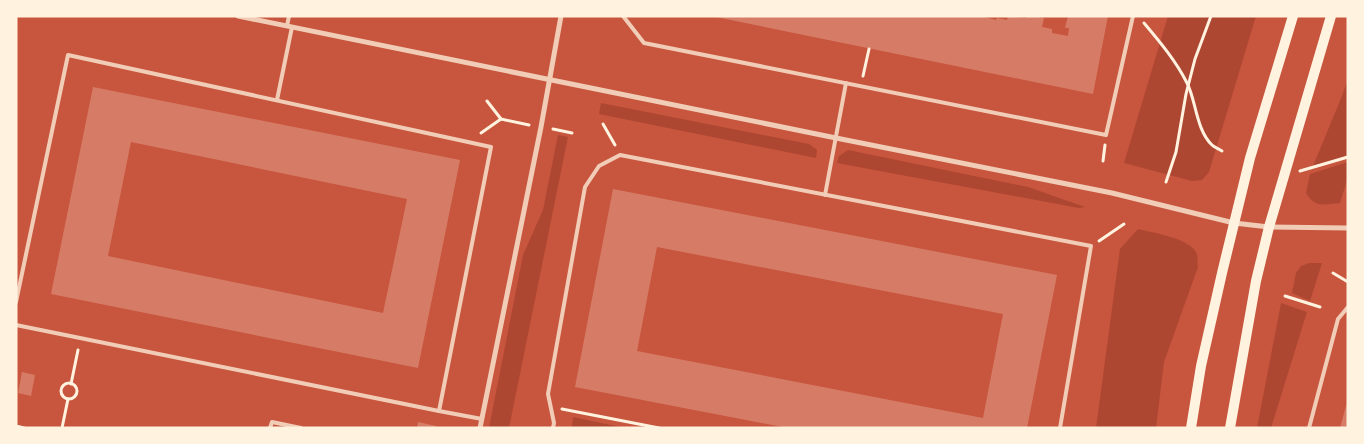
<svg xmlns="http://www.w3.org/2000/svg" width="1364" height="444" font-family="Manrope,sans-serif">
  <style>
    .green { fill: #ae4732 }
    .building { fill: #d67c66; fill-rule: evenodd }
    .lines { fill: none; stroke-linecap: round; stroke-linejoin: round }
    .path { stroke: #fff3e0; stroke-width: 3 }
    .service { stroke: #f1ccb7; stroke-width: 4 }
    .minor { stroke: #f1ccb7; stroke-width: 5 }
    .secondary { stroke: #fff3e0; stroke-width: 10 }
  </style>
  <rect width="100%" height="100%" fill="#c8553d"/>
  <g class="green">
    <path d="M1168,16H1256L1209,172L1202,180L1192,181L1124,163Z"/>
    <path d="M1348,79V155L1313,166L1342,96Z"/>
    <path d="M601,103L809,144L817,150L816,158L599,114Z"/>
    <path d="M558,135L568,137L509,428H489L523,255L543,210Z"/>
    <path d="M848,150L1028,187L1085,207L1079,208L837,163L839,156Z"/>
    <path d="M1348,162V177L1340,203C1324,204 1316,209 1306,193L1310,174Z"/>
    <path d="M1138,229C1153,233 1191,238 1197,254C1198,258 1197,263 1198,267L1164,362L1156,428H1096L1120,249Z"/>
    <path d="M1309,263H1322L1310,301L1292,293L1296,273L1301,266Z"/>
    <path d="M1281,303L1307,312L1271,428H1257Z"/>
    <path d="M573,417L625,428H572Z"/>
  </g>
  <g class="building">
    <path d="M711,16H985V17L996,20L997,18L1007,20L1008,16L1026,18V16H1032L1044,18L1042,27L1052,29V33L1068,36L1069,28H1065L1068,16H1108L1093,94Z"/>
    <path d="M93,87L460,160L418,368L51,294ZM131,142L407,199L383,313L108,256Z"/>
    <path d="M613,189L1057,275L1027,428H788L575,387ZM657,247L1003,314L983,418L637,351Z"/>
    <path d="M22,372L35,375L31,396L18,393Z"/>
    <path d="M1347,402L1348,428H1340Z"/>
    <path d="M418,422L436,426V428H417Z"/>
  </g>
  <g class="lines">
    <g class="path">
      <path d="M1144,23C1160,42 1176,61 1187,83C1196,100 1196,130 1212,145C1214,147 1219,149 1222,151"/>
      <path d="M863,76L869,49"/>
      <path d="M487,101L501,119L529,125"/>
      <path d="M603,124L615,145"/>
      <path d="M553,129L572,133"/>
      <path d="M481,133L501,119"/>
      <path d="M1103,161L1105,145"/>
      <path d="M1300,171L1348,157"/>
      <path d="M1166,182L1176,152L1186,94L1195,59L1211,16"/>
      <path d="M1099,241L1124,224"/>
      <path d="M1333,273L1348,282"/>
      <path d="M1285,296L1320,307"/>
      <circle cx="69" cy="391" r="8"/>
      <path d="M71,384L78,350"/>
      <path d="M562,409L659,428"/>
      <path d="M16,426L24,428"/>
      <path d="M62,428L68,399"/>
    </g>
    <g class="service">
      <path d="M623,16L644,43L1106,135L1133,16"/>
      <path d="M287,26L289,16"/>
      <path d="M277,100L292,27"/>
      <path d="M825,195L846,83"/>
      <path d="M16,302L68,55L491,147L439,411"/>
      <path d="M16,325L439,411L482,419"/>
      <path d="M270,428L272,422L301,428"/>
      <path d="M553,428L554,423L548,394L585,187L599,166L620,155L1091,246L1060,428"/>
      <path d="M1309,428L1338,319L1348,307"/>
    </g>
    <g class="minor">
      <path d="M238,16L836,138L1112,193L1234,223L1269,227L1348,228"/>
      <path d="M480,428L541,127L561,16"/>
    </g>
    <g class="secondary">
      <path d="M1191,428L1201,366L1222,273L1250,158L1293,16"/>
      <path d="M1230,428L1256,281L1269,227L1331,16"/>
    </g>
  </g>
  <rect width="1364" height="444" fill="none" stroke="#fff3e0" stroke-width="35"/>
</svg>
